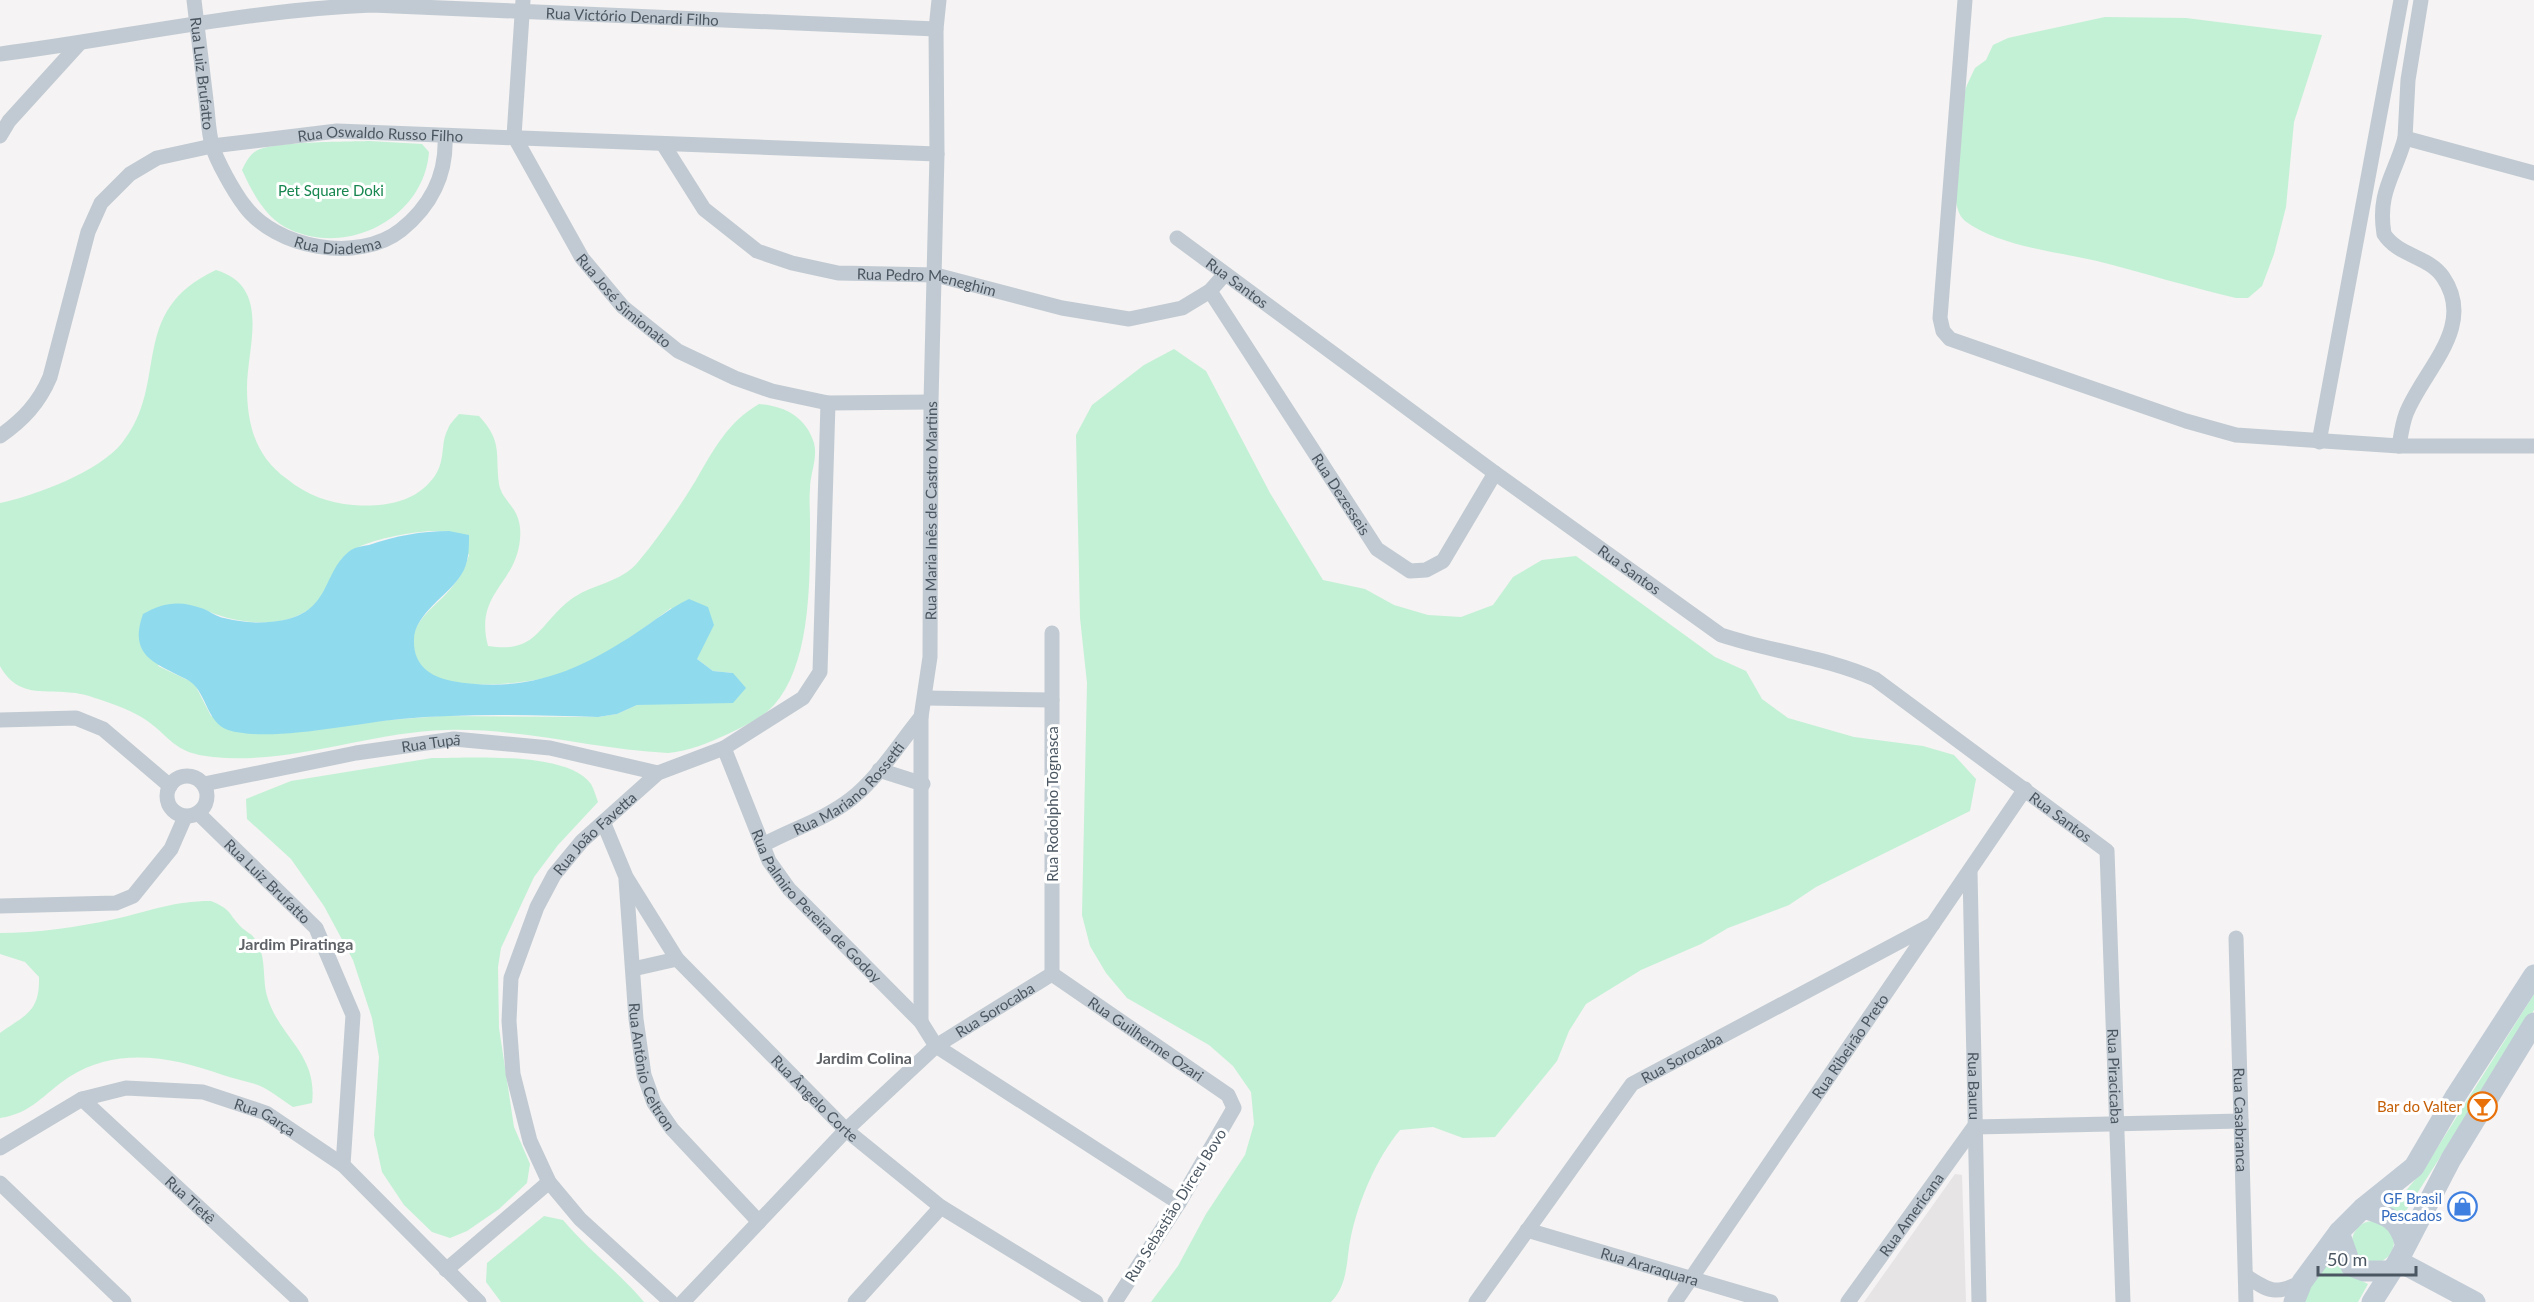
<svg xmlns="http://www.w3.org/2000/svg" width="2534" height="1302" font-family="Lato,sans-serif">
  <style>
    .education { fill: #e6e4e5 }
    .green { fill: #c3f1d5; fill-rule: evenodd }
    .water { fill: #90daee }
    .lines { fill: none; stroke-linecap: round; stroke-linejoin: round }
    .street { stroke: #c1cad2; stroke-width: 15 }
    .secondary { stroke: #c1cbd6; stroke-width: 21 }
    .labels { text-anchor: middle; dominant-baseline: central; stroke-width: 6; stroke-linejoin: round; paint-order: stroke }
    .street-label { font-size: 15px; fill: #4a5661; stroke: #fff }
    .park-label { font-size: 15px; fill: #17864f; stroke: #fff }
    .food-label { font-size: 15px; fill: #c56008; stroke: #fff; text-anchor: end }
    .shop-label { font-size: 15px; fill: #366cbe; stroke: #fff; text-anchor: end }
    .neighbourhood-label { font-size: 16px; font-weight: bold; fill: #5f6368; stroke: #fff }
  </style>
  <rect width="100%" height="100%" fill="#f5f3f3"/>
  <path class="education" d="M1955,1174L1962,1175L1966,1302H1864Z"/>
  <g class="green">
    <path d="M2105,17L2186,18L2322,35L2294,122L2286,207L2274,254L2262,286L2248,298H2236C2189,287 2144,273 2097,261C2058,252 1998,246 1965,221C1958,215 1957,206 1955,197L1962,100L1967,85L1975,68L1986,60L1993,45L2008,38Z"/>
    <path d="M369,141L422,144L429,152C424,217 350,256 291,230C266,219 253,194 242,170C245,164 249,155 256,151C273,141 346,142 369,141Z"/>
    <path d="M216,270C272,287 247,346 247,388C247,425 256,457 287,479C307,495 328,503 353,505C380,507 410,504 429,483C448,464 439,445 448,429C450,423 455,419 459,414L479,416C503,442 495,453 499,484C502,503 523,507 520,539C516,585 474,593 488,646C537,654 538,625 570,600C591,584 621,583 638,562C659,537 679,508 696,480C714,449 728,422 759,404C785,406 806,417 814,443C818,458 810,474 810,489C809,499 810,510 810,521C810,575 812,663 774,705C762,718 744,726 728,734C708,743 689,751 668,753C593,749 523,728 447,730C367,732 293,765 213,757C172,753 172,737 143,718C127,708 107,702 89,696C54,685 21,704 0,666V503C35,496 100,471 122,443C171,382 126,312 216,270ZM429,531H449L469,555C465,567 461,577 452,587C440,603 418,615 413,637C399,705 538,684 571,671C607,656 640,631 671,608L697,659L713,671L733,673L657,703L637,705L617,714L598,717L441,716L363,722L304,731L245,732L211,716L194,683L158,666L203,609C237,625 293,632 320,599C332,585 336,559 353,550C372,539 407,533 429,531Z"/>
    <path d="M1174,349L1206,371L1270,493L1323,580L1365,589L1394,605L1428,615L1461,617L1493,605L1513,577L1542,560L1576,556L1715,657L1746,671L1762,699L1788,718L1854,737L1923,746L1954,755L1976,779L1970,811L1816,887L1789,905L1728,928L1701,944L1641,970L1586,1004L1569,1031L1557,1061L1495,1137L1463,1138L1433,1127L1400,1130C1376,1159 1359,1200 1351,1236C1346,1258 1349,1284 1331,1302H1151L1178,1266L1206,1214L1245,1155L1254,1124L1251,1092L1233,1066L1209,1045L1127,998L1106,973L1090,946L1082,915L1087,683L1080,618L1076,435L1092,405L1144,365Z"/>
    <path d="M432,758C469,758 568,751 591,784C594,789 596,797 598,802L558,845L534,877L501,948L498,967L499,1028L514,1127L530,1164L527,1183L499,1209L467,1231L450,1238L432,1232L404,1205L382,1172L374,1135L379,1057L372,1018L353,960L324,906L291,859L247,819L246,799L291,781Z"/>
    <path d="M211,901C232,910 227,912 241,927C245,931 252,934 255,939C267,955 262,978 267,996C279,1038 318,1053 312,1103L293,1107C282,1100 270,1090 258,1085C247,1081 234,1079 223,1075C173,1057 117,1046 69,1077C43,1094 33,1113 0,1118V1033C25,1015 40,1012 39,977L25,962L0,954V933C38,933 78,927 115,919C151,911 173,901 211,901Z"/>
    <path d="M2534,994V1010L2402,1217L2382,1203L2399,1199L2424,1169Z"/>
    <path d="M544,1216L563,1220C588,1250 619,1272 644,1302H501L486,1282L487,1263Z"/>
    <circle cx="2373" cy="1242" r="21"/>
    <path d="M2334,1254L2348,1274L2368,1284L2358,1302H2303L2314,1280Z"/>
  </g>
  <path class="water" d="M449,531L469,535C469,549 469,563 461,575C449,595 414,614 414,640C413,664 429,677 452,681C523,694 578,672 636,633C654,621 670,608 689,599L708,607L714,625L697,659L713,671L733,673L746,688L733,703L637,705L617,714L598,717C533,715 466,713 401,719C355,723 270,743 228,730C205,722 207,689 186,679C155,663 128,656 143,614C163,602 181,600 204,609C211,612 217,617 224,618C243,623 265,624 284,620C332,610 322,571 351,550C356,547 363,546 369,545C396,536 420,531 449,531Z"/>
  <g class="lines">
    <g class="street">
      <path id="s1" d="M194,0C198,33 202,66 206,100C208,114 208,130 212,145C216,160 234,192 244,205C275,248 358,264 401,230C431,206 447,174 445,136"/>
      <path id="s2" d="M523,0L514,136L582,258L623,307L678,351L735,378L772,391L828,403L931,402"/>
      <path d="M1965,0L1940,318L1943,331L1950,339L2186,421L2236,435L2399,446H2534"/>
      <path id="s3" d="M0,54C124,38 246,10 372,5L936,29"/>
      <path d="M0,136L9,121L79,44"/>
      <path d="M2405,138L2408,80L2421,0"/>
      <path id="s4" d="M663,144L704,209L757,251L792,263L838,273L936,275L1062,308L1129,319L1182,308L1210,291L1225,274"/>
      <path id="s5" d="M1177,238L1495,473L1721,635C1772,652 1826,657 1875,679L2107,851L2123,1302"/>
      <path id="s6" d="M1210,291L1377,549L1410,571L1426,570L1443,561L1495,473"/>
      <path id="s7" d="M0,436C23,420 39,403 50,377L88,232L101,203L130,174L157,158L212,146L337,131L937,154"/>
      <path d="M2319,442L2401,0"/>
      <path d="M2399,446C2401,435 2402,425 2406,414C2423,370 2477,327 2443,277C2429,256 2398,256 2384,234C2377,192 2395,175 2405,138L2534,173"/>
      <path d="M1052,633V974"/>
      <path d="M925,698L1052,700"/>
      <path d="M0,720L76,718L103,729L170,786"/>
      <path id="s8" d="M724,748L769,861L789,889L921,1022L936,1046L1179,1203"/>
      <path d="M879,770L923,784"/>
      <circle cx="187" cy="796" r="20"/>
      <path id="s9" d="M204,784L356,753L454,739L550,748L658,773"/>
      <path id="s10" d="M199,814L316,928L353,1015L343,1165"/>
      <path id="s11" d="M604,824L626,877L677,959L846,1130L941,1207L1096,1302"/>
      <path id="s12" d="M763,845C792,829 824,820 851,799C878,778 899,744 921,717"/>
      <path id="s13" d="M1970,872L1979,1302"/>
      <path id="s14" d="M626,880L636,1019L644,1075L654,1103L672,1129L759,1222"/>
      <path d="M0,906L116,903L133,896L171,849L185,817"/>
      <path id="s15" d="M2236,938L2246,1302"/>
      <path d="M633,969L677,959"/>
      <path id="s16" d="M1052,974L1228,1095L1234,1108L1179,1203L1115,1302"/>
      <path id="s17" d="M921,1022V717L930,657L931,402L937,154L936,29L939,0"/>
      <path id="s18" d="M82,1099L301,1302"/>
      <path id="s19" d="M0,1148L82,1099L126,1088L203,1092L266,1113L343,1165L479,1302"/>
      <path d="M0,1183L124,1302"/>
      <path id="s20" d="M1527,1230L1771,1302"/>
      <path d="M446,1270L549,1182"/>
      <path d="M2246,1276C2270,1292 2276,1295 2302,1282"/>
      <path id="s21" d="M671,1302L580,1219L549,1182L530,1141L513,1074L509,1021L511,978L537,907L554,875L582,841L658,773L724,748L803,698L820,672L828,403"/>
      <path id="s22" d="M683,1302L846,1130L936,1046L1052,974"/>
      <path d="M855,1302L941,1207"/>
      <path id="s23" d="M1476,1302L1632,1084L1933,924"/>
      <path id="s24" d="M1675,1302L2025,789"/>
      <path id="s25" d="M1848,1302L1974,1127L2241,1121"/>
    </g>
    <g class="secondary">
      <path d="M2363,1208C2386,1215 2398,1218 2405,1243"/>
      <path d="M2339,1232L2351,1266L2364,1271H2390"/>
      <path d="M2398,1261L2475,1302"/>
      <path d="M2294,1302L2302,1282L2339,1232L2363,1208L2414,1167L2455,1097L2534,975"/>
      <path d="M2372,1302L2398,1261L2451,1159L2534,1023"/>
    </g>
  </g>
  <defs>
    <symbol id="bar-ring" viewBox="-11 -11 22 22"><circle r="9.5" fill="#fff" stroke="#e8710a" stroke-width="1.5"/><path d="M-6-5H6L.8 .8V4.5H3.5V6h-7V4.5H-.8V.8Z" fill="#e8710a"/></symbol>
    <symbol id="shop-ring" viewBox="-11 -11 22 22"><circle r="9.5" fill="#fff" stroke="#3f7fe0" stroke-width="1.5"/><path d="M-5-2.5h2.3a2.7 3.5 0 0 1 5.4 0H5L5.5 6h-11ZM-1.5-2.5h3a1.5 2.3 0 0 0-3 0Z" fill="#3f7fe0"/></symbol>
  </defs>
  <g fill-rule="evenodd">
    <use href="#bar-ring" x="2466" y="1090" width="33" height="33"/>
    <use href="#shop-ring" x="2446" y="1190" width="33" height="33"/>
  </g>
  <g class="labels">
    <g class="street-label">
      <text stroke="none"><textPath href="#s3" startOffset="636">Rua Victório Denardi Filho</textPath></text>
      <text stroke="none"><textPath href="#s1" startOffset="74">Rua Luiz Brufatto</textPath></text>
      <text stroke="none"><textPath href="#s7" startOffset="558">Rua Oswaldo Russo Filho</textPath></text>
      <text stroke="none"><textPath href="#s1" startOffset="321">Rua Diadema</textPath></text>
      <text stroke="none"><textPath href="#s4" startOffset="318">Rua Pedro Meneghim</textPath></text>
      <text stroke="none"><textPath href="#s5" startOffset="75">Rua Santos</textPath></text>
      <text stroke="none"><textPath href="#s2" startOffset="336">Rua José Simionato</textPath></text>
      <text stroke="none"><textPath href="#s6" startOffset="242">Rua Dezesseis</textPath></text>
      <text stroke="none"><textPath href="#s17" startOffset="512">Rua Maria Inês de Castro Martins</textPath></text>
      <text stroke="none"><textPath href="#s5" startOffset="561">Rua Santos</textPath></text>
      <text stroke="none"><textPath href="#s9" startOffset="231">Rua Tupã</textPath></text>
      <text stroke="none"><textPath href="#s12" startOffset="104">Rua Mariano Rossetti</textPath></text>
      <text transform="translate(1052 804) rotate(-90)">Rua Rodolpho Tognasca</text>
      <text stroke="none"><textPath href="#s5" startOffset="1065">Rua Santos</textPath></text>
      <text stroke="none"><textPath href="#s21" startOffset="552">Rua João Favetta</textPath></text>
      <text stroke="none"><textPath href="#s10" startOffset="96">Rua Luiz Brufatto</textPath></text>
      <text stroke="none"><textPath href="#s8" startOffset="186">Rua Palmiro Pereira de Godoy</textPath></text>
      <text stroke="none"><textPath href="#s22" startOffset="429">Rua Sorocaba</textPath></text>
      <text stroke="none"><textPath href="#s16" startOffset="114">Rua Guilherme Ozari</textPath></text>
      <text stroke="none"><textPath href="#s24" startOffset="310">Rua Ribeirão Preto</textPath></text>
      <text stroke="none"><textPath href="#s23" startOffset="324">Rua Sorocaba</textPath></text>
      <text stroke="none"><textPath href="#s14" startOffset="190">Rua Antônio Celtron</textPath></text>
      <text stroke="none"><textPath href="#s5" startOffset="1348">Rua Piracicaba</textPath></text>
      <text stroke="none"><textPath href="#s13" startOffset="214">Rua Bauru</textPath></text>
      <text stroke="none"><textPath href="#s11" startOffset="350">Rua Ângelo Corte</textPath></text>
      <text stroke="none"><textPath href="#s19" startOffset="285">Rua Garça</textPath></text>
      <text stroke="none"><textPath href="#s15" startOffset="182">Rua Casabranca</textPath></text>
      <text stroke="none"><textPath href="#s18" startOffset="148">Rua Tietê</textPath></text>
      <text transform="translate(1175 1205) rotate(-58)">Rua Sebastião Dirceu Bovo</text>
      <text stroke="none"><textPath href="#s25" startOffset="108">Rua Americana</textPath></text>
      <text stroke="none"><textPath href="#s20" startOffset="128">Rua Araraquara</textPath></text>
    </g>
    <g class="park-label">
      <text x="331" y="190">Pet Square Doki</text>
    </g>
    <g class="food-label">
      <text x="2462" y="1106">Bar do Valter</text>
    </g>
    <g class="shop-label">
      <text x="2442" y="1198">GF Brasil<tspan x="2442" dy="17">Pescados</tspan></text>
    </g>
    <g class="neighbourhood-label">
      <text x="296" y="943">Jardim Piratinga</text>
      <text x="864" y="1057">Jardim Colina</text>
    </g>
  </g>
  <path d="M2318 1266v9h98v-9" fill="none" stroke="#4a5661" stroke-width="3"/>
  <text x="2327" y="1266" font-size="18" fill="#4a5661" stroke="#ffffff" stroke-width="4.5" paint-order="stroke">50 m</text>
</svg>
